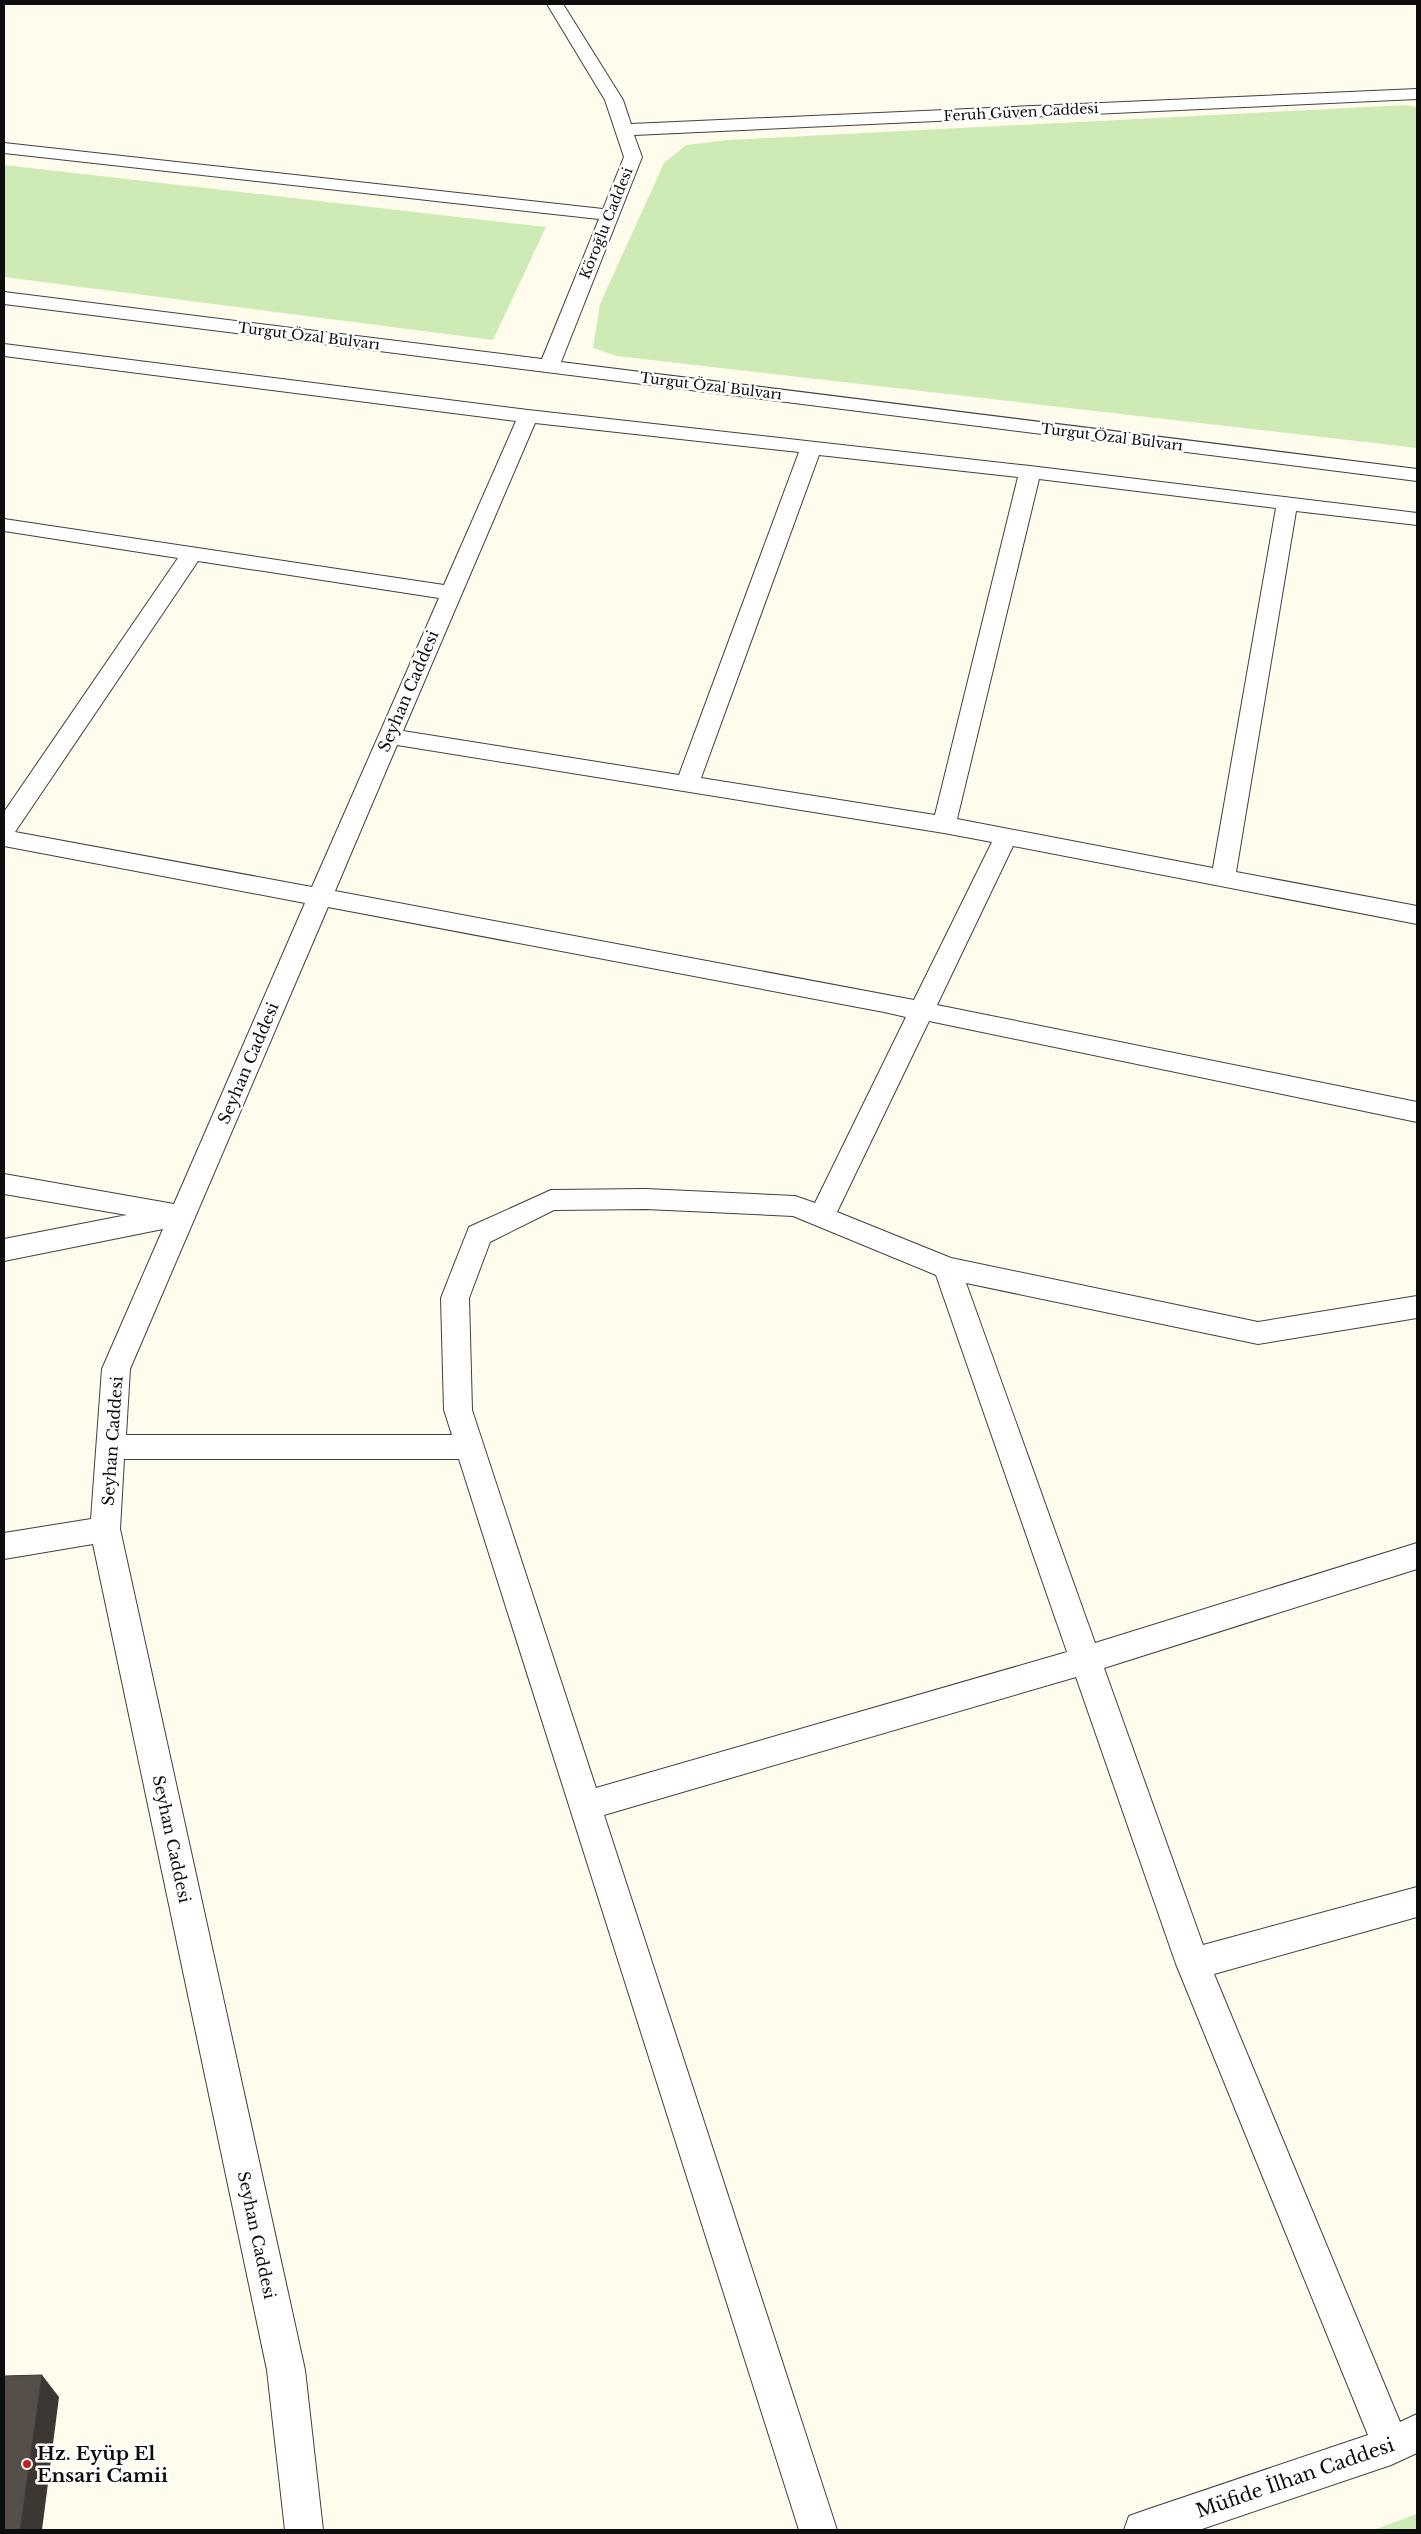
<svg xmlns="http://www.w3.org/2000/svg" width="1421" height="2534" font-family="'Libre Baskerville',serif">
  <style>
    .green { fill: #ceebb5 }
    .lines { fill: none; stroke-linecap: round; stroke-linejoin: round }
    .minor-casing { stroke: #404040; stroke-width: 2 }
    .minor { fill: #fff; fill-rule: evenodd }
    .shaded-wall { fill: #3c3733 }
    .building { fill: #564e49; stroke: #3c3733 }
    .poi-dot { fill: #c22020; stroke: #fff; stroke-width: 2 }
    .labels { text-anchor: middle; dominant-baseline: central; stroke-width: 5; stroke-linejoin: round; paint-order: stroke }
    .far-street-label { font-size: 14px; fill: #0d0d0d; stroke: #fff }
    .street-label { font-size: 16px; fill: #0d0d0d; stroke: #fff }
    .near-poi-label { font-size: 19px; font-weight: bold; fill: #0d0d0d; stroke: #fff; text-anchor: start }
    .near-street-label { font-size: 19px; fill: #0d0d0d; stroke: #fff }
  </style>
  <rect width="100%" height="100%" fill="#fffced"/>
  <g class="green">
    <path d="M1407,105L1417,107V448L617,356L593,348L600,304L664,163L686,145L728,140Z"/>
    <path d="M4,165L546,227L493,340L4,277Z"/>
    <path d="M1417,2514V2530H1373Z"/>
  </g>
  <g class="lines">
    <defs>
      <g id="minor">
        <path d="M547,4H563L623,100L631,124L1417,89V99L634,135L642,157L561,362L1417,469V481L4,304V292L542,359L599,219L4,153V143L603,209L624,157L605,100Z"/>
        <path d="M4,344L528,410L1030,466L1417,513V525L1296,511L1236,872L1417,906V924L1013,846L937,1005L1417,1102V1122L929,1021L837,1212L951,1258L1258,1322L1417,1296V1318L1258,1344L966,1283L1095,1643L1417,1543V1569L1104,1668L1203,1945L1417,1887V1917L1214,1974L1400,2422L1417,2414V2453L1391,2465L1199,2530H1124L1129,2516L1143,2511L1368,2435L1176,1964L1076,1677L604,1815L837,2530H799L459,1459H124L120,1529L305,2370L323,2530H285L267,2370L93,1544L4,1559V1533L91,1519L102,1369L163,1229L4,1261V1239L127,1215L4,1194V1174L174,1204L305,903L4,846V812L178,558L4,531V519L444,585L516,421L4,356ZM535,423L799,452L679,775L403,731ZM819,455L1018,477L935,815L701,778ZM1039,479L1276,508L1213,868L957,819ZM198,561L439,598L312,887L15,832ZM397,745L944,833L992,842L914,1000L335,891ZM328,907L884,1012L906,1017L815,1203L795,1196L646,1189L551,1190L469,1227L441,1298L444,1410L452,1435H126L130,1369ZM646,1209L793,1216L936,1275L1067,1652L596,1788L472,1410L469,1298L490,1242L554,1210Z"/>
      </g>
    </defs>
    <use href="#minor" class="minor-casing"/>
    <use href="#minor" class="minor"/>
  </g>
  <path class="shaded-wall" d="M42,2375L59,2397L42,2530H20Z"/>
  <path class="building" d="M42,2375L20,2530H4V2376Z"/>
  <circle class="poi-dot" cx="27" cy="2464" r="5"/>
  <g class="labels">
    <g class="far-street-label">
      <text transform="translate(1021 112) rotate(-3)">Feruh Güven Caddesi</text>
      <text transform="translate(606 223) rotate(-68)">Köroğlu Caddesi</text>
      <text transform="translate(309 336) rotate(7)">Turgut Özal Bulvarı</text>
      <text transform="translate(711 386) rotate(7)">Turgut Özal Bulvarı</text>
      <text transform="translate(1112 437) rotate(7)">Turgut Özal Bulvarı</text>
    </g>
    <g class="street-label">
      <text transform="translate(408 691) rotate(-67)">Seyhan Caddesi</text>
      <text transform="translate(248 1063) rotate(-67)">Seyhan Caddesi</text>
      <text transform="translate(112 1441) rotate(-86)">Seyhan Caddesi</text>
      <text transform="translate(172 1839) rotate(78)">Seyhan Caddesi</text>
      <text transform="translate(257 2235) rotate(78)">Seyhan Caddesi</text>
    </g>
    <g class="near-poi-label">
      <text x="37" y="2453">Hz. Eyüp El<tspan x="37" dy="22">Ensari Camii</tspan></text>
    </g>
    <g class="near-street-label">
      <text transform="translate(1295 2478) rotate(-19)">Müfide İlhan Caddesi</text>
    </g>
  </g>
  <rect width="1421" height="2534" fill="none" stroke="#0d0d0d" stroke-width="10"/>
</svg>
